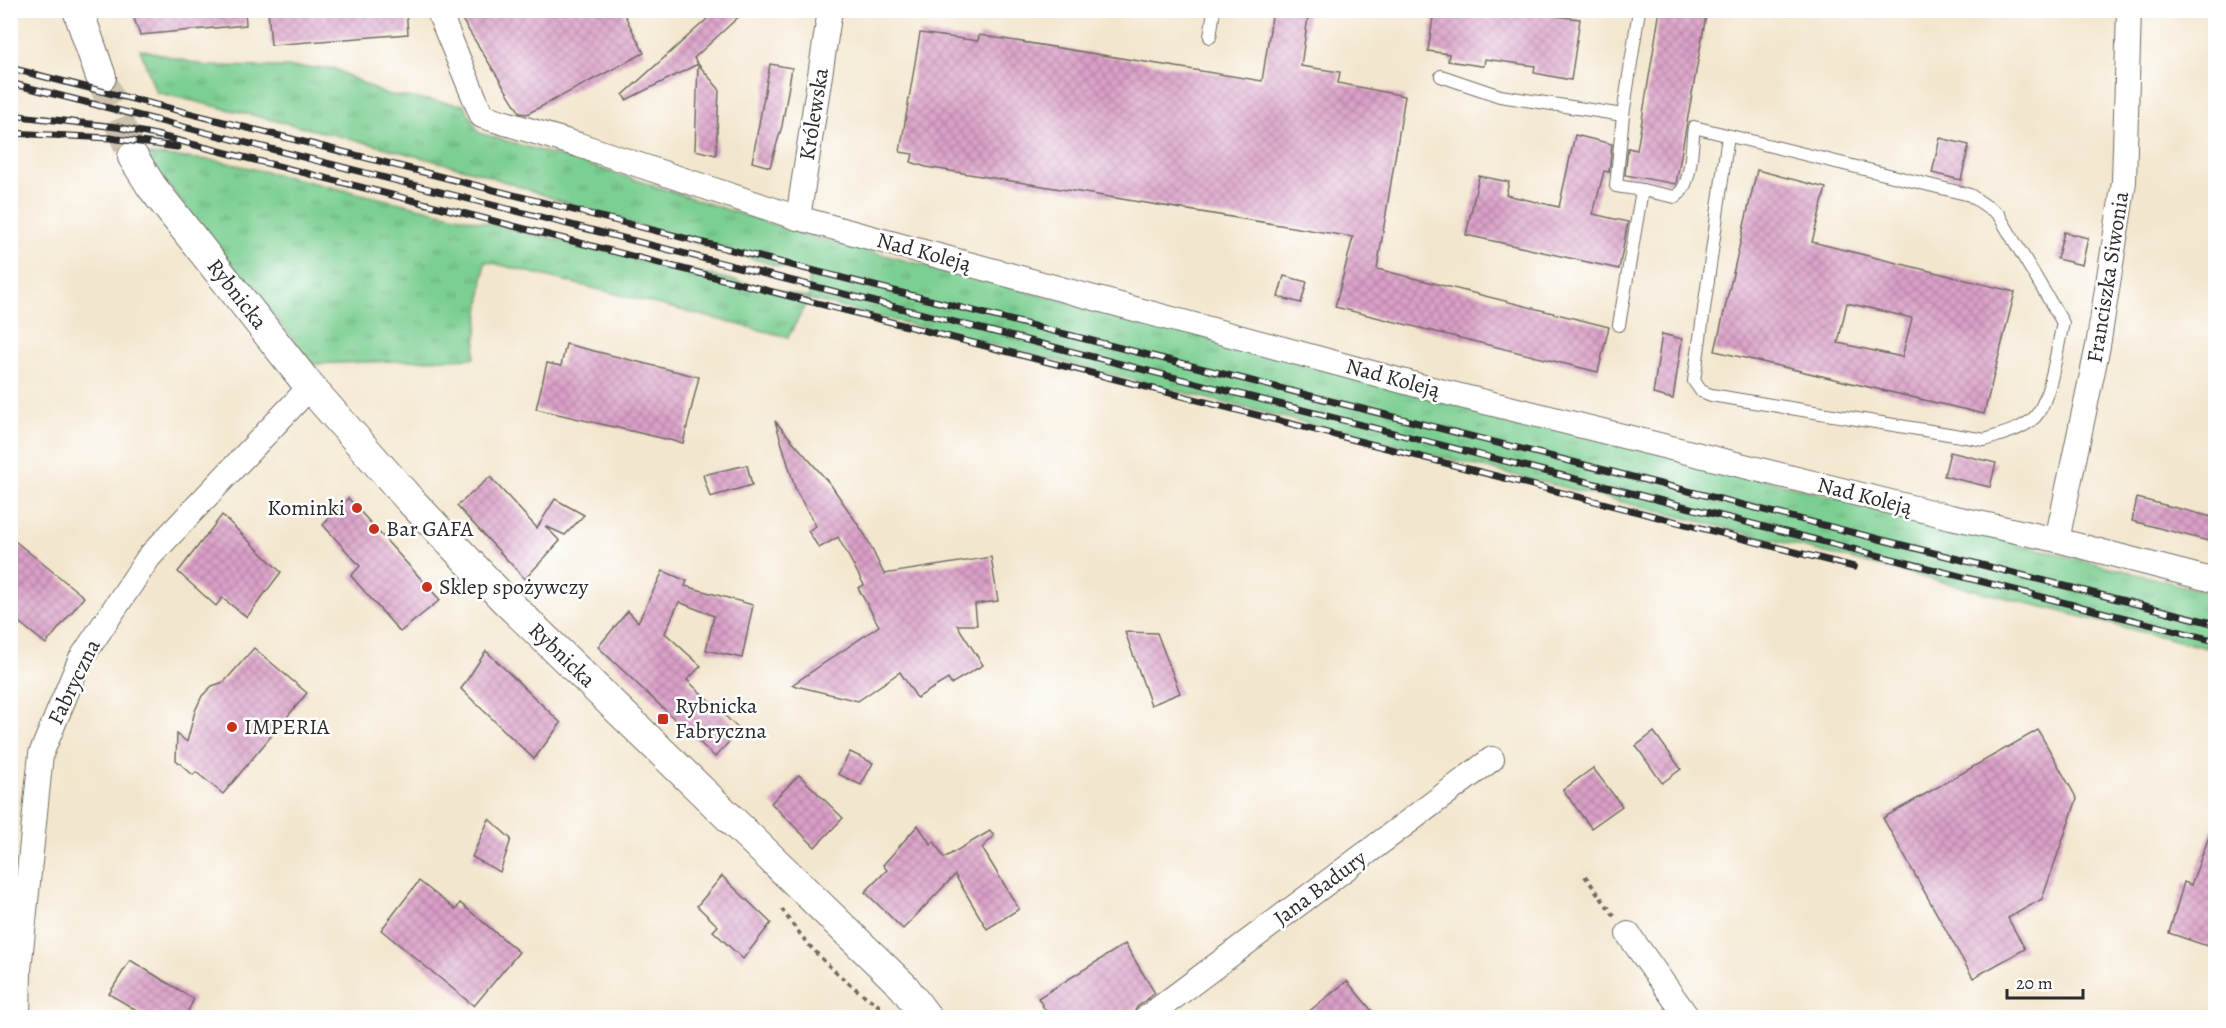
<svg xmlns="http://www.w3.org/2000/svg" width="2226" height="1028" font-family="Alegreya,serif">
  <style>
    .grass { fill: url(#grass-tufts); stroke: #547d5e; stroke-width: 1.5 }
    .building { fill: url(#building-cross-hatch); fill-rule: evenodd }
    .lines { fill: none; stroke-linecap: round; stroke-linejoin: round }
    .tertiary-tunnel { stroke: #cbc1ad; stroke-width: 30; stroke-dasharray: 30 15; stroke-linecap: butt }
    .service-casing { stroke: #716c64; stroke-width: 14 }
    .minor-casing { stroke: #716c64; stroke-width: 26 }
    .tertiary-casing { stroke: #716c64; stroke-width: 32 }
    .path { stroke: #716c64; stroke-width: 4; stroke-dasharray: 4.5 4.5; stroke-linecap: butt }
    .service { stroke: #fff; stroke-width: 12 }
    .minor { stroke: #fff; stroke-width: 24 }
    .tertiary { stroke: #fff; stroke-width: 30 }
    .rail-casing { stroke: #2b2b2b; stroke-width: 7 }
    .rail { stroke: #fff; stroke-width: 4.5; stroke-dasharray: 14; stroke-linecap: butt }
    .poi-dot { fill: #c8321e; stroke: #fff; stroke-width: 2 }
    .labels { text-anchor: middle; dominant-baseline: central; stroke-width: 5; stroke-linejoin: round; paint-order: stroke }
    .street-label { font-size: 22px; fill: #2b2b2b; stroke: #fff }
    .poi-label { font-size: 22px; fill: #2b2b2b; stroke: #fff; text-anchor: start }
  </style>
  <defs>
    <pattern id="grass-tufts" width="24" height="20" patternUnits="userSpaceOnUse" patternTransform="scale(1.5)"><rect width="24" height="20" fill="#7ccf92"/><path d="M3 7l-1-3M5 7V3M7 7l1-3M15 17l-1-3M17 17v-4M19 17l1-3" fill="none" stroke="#66a877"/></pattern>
    <pattern id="building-cross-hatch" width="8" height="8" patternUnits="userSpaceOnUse" patternTransform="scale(1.5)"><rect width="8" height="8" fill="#dba0c8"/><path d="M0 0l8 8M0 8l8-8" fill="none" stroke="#b283a3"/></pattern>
  </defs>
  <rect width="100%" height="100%" fill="#fff"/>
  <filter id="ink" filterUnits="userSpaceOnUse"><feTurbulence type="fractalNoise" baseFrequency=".0167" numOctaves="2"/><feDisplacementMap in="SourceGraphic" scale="12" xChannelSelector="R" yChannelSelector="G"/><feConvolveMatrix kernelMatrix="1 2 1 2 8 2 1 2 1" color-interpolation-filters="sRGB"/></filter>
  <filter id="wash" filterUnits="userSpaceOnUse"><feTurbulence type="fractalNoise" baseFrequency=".008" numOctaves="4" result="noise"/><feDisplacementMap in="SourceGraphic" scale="24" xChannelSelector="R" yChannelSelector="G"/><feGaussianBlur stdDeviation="1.35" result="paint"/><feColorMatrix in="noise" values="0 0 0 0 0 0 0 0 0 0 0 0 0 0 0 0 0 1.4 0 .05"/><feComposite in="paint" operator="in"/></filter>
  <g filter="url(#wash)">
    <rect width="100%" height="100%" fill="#f3e6ce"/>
    <path class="grass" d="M140,49L206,66L333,68L384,94L464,105L479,133L583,163L809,236L2215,594V650L809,299L788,337L485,261L474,358L313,364L143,154L219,161L809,298V275L592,212L480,173L360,141L156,92Z"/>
    <g id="blocks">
      <g class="building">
        <path d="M131,10H245L246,25L140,35Z"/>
        <path d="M268,10H406L408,34L271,45Z"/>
        <path d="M456,10H622L644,53L527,114L520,113Z"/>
        <path d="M717,10H746L694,58L698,64L626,100L623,95Z"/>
        <path d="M1273,10H1309L1301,66L1340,72L1338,83L1405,96L1377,269L1609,327L1598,372L1335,307L1353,237L926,167L911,162L913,154L900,152L920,33L978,41L979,35L1262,81Z"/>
        <path d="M1434,10H1503L1580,19L1571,80L1534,73L1535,66L1485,59L1484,66H1481L1448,61L1449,54L1428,51Z"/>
        <path d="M1660,10H1707L1676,184L1625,175L1628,148L1637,150Z"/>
        <path d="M698,64L719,89L716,155L695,150Z"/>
        <path d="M770,64L792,68L782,126L770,167L752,162Z"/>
        <path d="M1575,135L1612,144L1609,172L1604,171L1593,214L1628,222L1619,269L1466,235L1479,176L1509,182L1506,195L1559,207Z"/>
        <path d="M1940,138L1969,145L1961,180L1932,173Z"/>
        <path d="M1757,170L1826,188L1812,242L2015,292L1984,414L1715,351ZM1847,303L1912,318L1902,357L1838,343Z"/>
        <path d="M2064,232L2088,238L2082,265L2057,259Z"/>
        <path d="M1284,276L1307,282L1301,303L1278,297Z"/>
        <path d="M1662,334L1682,339L1673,399L1653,394Z"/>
        <path d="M566,344L699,377L683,443L536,409L547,363L561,366Z"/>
        <path d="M775,421L831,485L865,535L884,574L991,557L998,601L975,604L977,625H957L983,665L951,684L948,679L917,698L900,672L858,701L792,685L879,626L858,588L864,585L838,537L819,548L808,531L816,526L796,491Z"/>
        <path d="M1950,452L1996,463L1990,487L1944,476Z"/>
        <path d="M747,465L752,485L710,497L703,475Z"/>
        <path d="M490,477L537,528L555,499L584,515L565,535L545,526L560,541L525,579L457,506Z"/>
        <path d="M348,498L440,600L400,632L351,576L360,566L323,525Z"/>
        <path d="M2137,498L2216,518V543L2132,521Z"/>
        <path d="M222,515L281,572L247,617L222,598L216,606L178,572Z"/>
        <path d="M10,537L84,597L46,644L10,615Z"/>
        <path d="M663,571L687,581L685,586L753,605L742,658L706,650L714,616L679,602L665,633L701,666L687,680L740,730L715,757L598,647L628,611L638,622Z"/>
        <path d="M1125,632L1157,633L1180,693L1151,705Z"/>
        <path d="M254,648L307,693L223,794L196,772L193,775L176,760L177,734L187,742L195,711L202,696L212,686L224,682Z"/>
        <path d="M486,651L561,723L534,759L461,689Z"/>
        <path d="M2038,730L2077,799L2042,899L2008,918L2025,949L1973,978L1883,818Z"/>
        <path d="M1654,732L1681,769L1662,783L1636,746Z"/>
        <path d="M850,752L873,763L861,785L838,774Z"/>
        <path d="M1593,768L1622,806L1591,828L1563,790Z"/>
        <path d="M799,775L843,818L815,847L771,803Z"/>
        <path d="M489,819L511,839L500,872L472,857Z"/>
        <path d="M918,825L931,845L934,841L944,858L990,831L994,836L982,848L1019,909L987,929L955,875L903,929L865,892L887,870L883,865Z"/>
        <path d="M2213,826H2216V949L2169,933L2184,882L2191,885Z"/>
        <path d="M722,876L771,923L743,959L713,931L718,926L697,906Z"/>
        <path d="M419,881L456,910L460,903L519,952L474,1006L381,930Z"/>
        <path d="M1125,944L1155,993L1137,1007L1132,1017H1049L1038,998Z"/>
        <path d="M130,960L194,999L185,1017H148L109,994Z"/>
        <path d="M1347,981L1377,1017H1302Z"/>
      </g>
    </g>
  </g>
  <g filter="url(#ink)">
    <use href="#blocks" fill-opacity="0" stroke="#716c64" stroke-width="1.5"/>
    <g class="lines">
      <path class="tertiary-tunnel" d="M101,77L133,157"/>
      <defs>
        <g id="service">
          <path d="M1210,37L1214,10"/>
          <path d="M1441,76L1500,96L1623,115L1639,10"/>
          <path d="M1642,190L1675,197C1693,186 1691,147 1694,127L1970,195L1998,214L2063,323C2057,347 2051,399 2035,417C2022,430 2001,434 1985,440L1711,395L1701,391L1694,381L1728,136"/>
          <path d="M1619,325L1642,190L1616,186L1623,115"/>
        </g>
        <g id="minor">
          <path d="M438,10L482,116L579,145L798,218L1424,387L1951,517L2057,540L2216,581"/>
          <path d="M798,218L830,10"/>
          <path d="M2057,540L2098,346L2124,182L2129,10"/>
          <path d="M1628,934L1688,1018"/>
          <path d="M18,1018L19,970L41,754L80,660L149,557L310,387"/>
          <path d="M1146,1018L1492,759"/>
        </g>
        <g id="tertiary">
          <path d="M78,10L101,77"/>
          <path d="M133,157L152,187L310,387L409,499L503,598L904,987L927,1018"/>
        </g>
      </defs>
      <use href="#service" class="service-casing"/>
      <use href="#minor" class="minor-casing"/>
      <use href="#tertiary" class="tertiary-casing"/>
      <g class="path">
        <path d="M1585,876L1615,917"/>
        <path d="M782,909C810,952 842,981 885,1010"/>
      </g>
      <use href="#service" class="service"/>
      <use href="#minor" class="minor"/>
      <use href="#tertiary" class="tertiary"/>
      <defs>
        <g id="rail">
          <path d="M10,68L2216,624"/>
          <path d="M10,83L2216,641"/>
          <path d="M10,115L117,127L156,135L1854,567"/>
          <path d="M10,133L110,138L177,147"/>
        </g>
      </defs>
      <use href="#rail" class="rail-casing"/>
      <use href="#rail" class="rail"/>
    </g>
  </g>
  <g class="poi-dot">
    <circle cx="357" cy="508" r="6"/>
    <circle cx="374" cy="529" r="6"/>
    <circle cx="427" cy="587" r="6"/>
    <rect x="657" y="713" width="12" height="12" rx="3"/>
    <circle cx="232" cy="727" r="6"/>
  </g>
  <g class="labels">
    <g class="street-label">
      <text transform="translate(814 114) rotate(-81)">Królewska</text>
      <text transform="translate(924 252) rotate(15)">Nad Koleją</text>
      <text transform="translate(2108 277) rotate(-81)">Franciszka Siwonia</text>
      <text transform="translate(237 294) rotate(52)">Rybnicka</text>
      <text transform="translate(1393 378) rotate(15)">Nad Koleją</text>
      <text transform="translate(1865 496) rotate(14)">Nad Koleją</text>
      <text transform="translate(562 655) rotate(44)">Rybnicka</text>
      <text transform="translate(74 682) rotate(-64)">Fabryczna</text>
      <text transform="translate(1320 888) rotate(-37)">Jana Badury</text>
    </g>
    <g class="poi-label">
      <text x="345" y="508" text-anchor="end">Kominki</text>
      <text x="386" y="529">Bar GAFA</text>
      <text x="439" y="587">Sklep spożywczy</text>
      <text x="675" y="706">Rybnicka<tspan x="675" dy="25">Fabryczna</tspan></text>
      <text x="244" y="727">IMPERIA</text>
    </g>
  </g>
  <rect width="2226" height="1028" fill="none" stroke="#fff" stroke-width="36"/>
  <path d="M2007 989v9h76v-9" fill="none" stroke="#2b2b2b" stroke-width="3"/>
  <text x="2016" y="989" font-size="18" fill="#2b2b2b" stroke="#ffffff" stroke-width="4.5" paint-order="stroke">20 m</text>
</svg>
